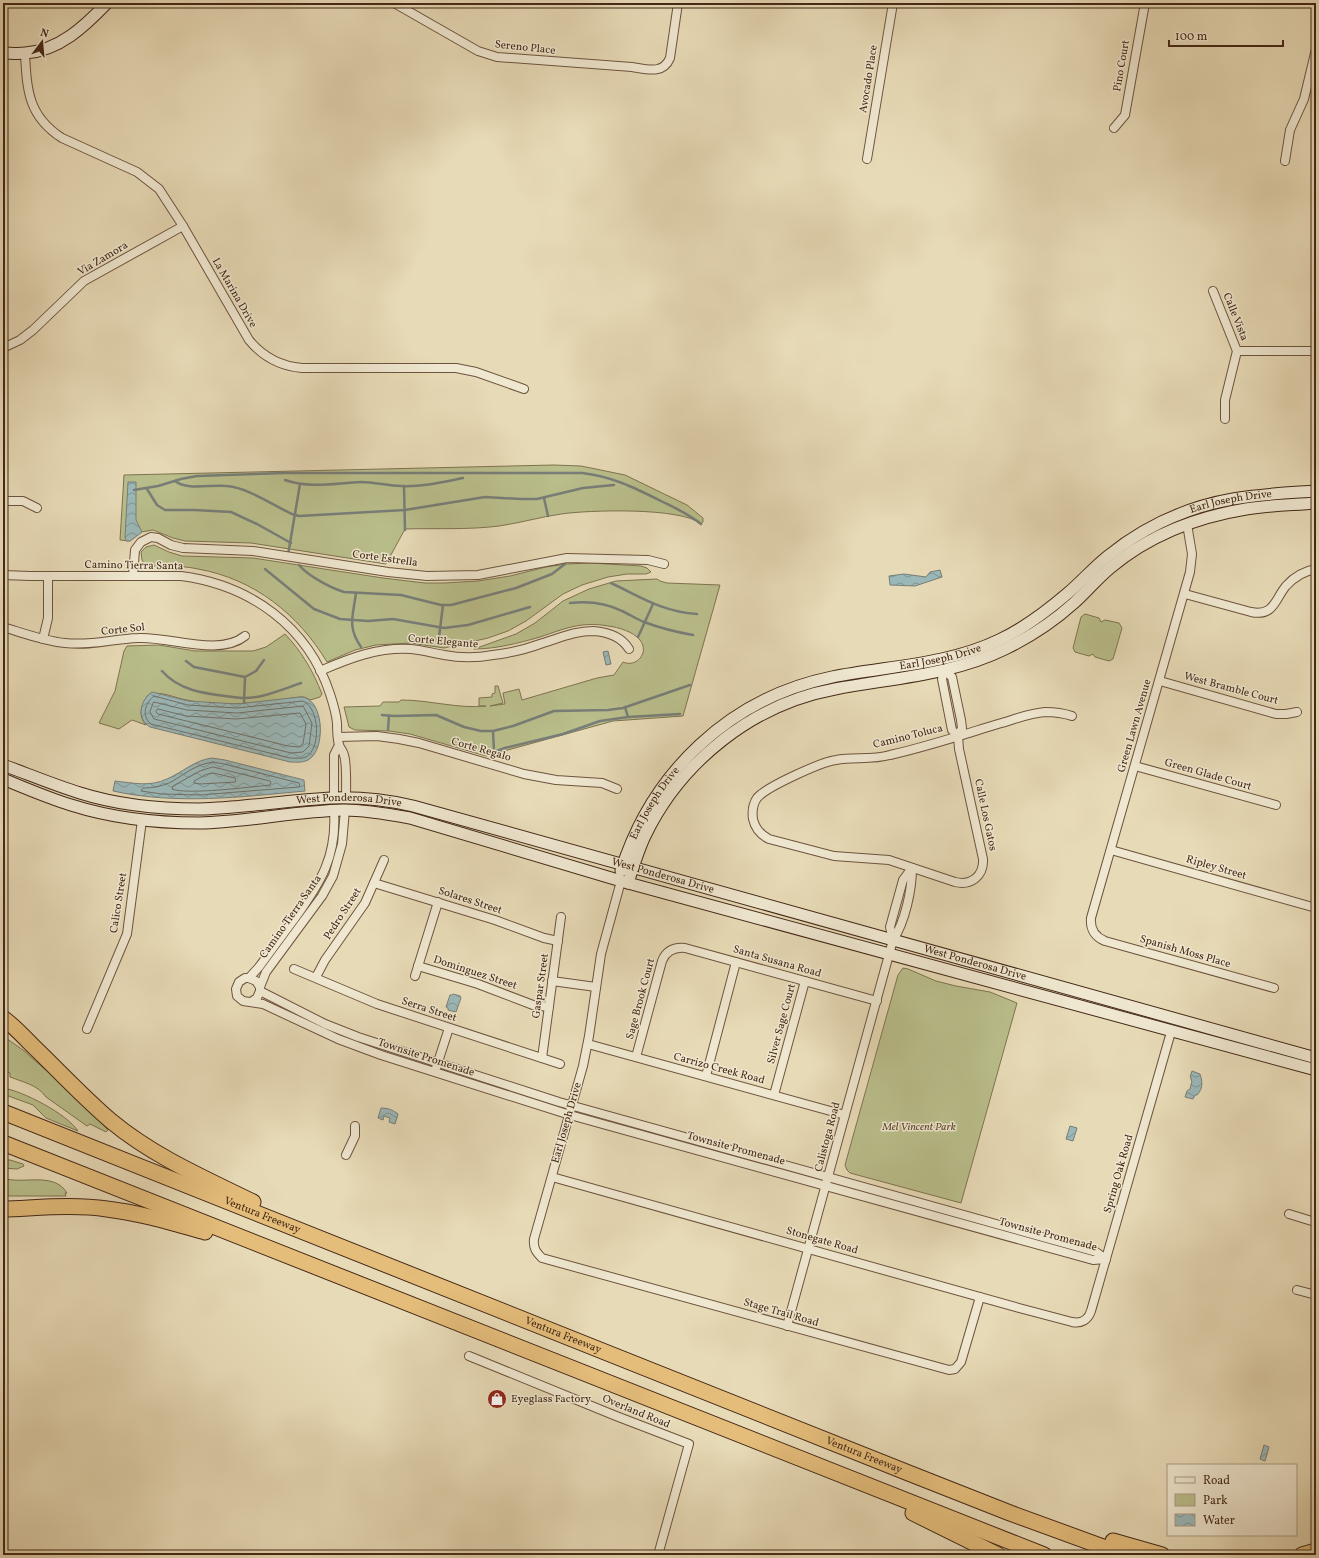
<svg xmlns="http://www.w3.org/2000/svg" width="1319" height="1558" font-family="Vollkorn,serif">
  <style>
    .green { fill: #b9be8b; stroke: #7e7350 }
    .water { fill: url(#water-waves); stroke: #787e78 }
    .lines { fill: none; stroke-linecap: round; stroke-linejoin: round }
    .shore { stroke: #707068; stroke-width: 1 }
    .stream { stroke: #787e78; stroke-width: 2.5 }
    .street-casing { stroke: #6d543e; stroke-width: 10 }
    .secondary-casing { stroke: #442816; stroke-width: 13 }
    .highway-casing { stroke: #442816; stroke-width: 17 }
    .street { stroke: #efe7d0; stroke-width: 8 }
    .secondary { stroke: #efe7d0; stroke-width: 11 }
    .highway { stroke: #e4bd7b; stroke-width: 15 }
    .labels { text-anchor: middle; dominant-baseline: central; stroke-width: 3; stroke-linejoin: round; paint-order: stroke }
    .street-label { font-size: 11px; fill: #442816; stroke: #efe7d0 }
    .park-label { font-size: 11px; font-style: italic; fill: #5b462d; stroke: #efe7d0 }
    .poi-label { font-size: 11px; fill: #442816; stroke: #efe7d0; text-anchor: start }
  </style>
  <defs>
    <pattern id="water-waves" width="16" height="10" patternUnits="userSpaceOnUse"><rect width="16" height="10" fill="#9bb8b9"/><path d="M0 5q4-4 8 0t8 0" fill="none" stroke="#809695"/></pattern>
  </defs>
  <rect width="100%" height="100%" fill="#e7dab6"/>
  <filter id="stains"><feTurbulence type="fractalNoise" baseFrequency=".005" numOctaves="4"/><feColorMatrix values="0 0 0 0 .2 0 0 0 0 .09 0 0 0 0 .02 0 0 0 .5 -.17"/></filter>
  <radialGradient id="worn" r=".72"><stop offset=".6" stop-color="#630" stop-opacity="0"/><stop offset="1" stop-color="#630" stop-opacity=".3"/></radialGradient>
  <g class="green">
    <path d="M554,465L581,466L625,475L687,505L703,518V522L701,524C682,507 588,510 561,514C540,517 520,523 499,526C468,530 436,528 405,529L386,564L251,543L185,541L173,538L153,530L141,532L130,541L120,540L124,475Z"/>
    <path d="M154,545L169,552L182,556L253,558L383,578L425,583H444L478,581L510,576L546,567L567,564L591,563L641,566L647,568L651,572L646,574H627L608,577L582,585L563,594L526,621L508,631L488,638L444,648L411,643L376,645L355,650L327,662C298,614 254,579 198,569C181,565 164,567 146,566L142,560L141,552L146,547Z"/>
    <path d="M657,579L660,581L667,583L720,585L683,716L613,721L486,756L410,734L389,731L355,730L349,727L344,707L380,706L383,702H399L401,700C430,700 458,709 486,706H479V698L492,697V694L495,693V686H498L503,703L490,706L504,704H505L503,693L519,689L522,700L597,678L614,675L623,662C636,668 650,653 640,640C634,632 618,627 608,626C581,621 564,629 540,637C519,643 496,649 474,649L516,634L535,623L563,601L589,589L616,581Z"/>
    <path d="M1085,614L1099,618L1101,622L1105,620L1119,623L1122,628L1113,659L1109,661L1095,657L1093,654L1089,656L1075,652L1073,648L1081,617Z"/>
    <path d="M285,634C302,652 313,671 322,694L320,697L310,700L304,697H300C262,702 224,708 187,700C174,698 161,690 148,695C142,705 137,715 146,725L132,720L119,729L99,723L115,691L124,651L127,646L159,645L195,651H253L266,647Z"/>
    <path d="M903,968L908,969L936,981L956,986L990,992L1017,1003L961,1203L850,1173L847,1170L845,1165L898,975Z"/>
    <path d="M3,1036L23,1050L74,1095L108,1130L106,1132L90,1124L87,1126L46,1097C38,1085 23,1082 10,1077V1073L3,1070Z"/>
    <path d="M3,1088C23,1091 67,1114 78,1131L46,1118L33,1105L3,1094Z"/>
    <path d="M3,1160H10L23,1164L24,1166L17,1169L3,1168Z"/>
    <path d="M3,1178C22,1185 54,1171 67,1193H65L66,1196H3Z"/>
  </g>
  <g class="water">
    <path d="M128,482H136V520L142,532L130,541H126L125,537Z"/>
    <path d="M940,570L942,577L915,586L890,585L889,576L904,574L926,577L930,572Z"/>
    <path d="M608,651L611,664L606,665L603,652Z"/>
    <path d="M152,692L188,701L237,704L300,697C324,696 327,750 308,760C302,763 296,762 290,762L150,727C136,719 140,700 152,692Z"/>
    <path d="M212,758L225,760L304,780L305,791C240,797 177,805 113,791L115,781C133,783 150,787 167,779C183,772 195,760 212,758Z"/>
    <path d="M453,994L460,996L461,998L456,1012L448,1010V1008L446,1007L450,995H452Z"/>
    <path d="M1192,1071L1200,1074C1202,1080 1204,1088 1197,1095H1195L1193,1099L1185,1097L1187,1091L1190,1089L1192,1081L1191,1080V1077H1190Z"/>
    <path d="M381,1108C388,1108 393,1110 398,1114L395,1124L389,1122L390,1118L384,1116L383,1120L378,1118Z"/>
    <path d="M1070,1126L1077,1128L1073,1141L1066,1139Z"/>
    <path d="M1264,1445L1269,1447L1265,1461L1260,1459Z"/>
  </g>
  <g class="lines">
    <g class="shore">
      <path d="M154,696L188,705L237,708L303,701C320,708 321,749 306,757C301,759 296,758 290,758L151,724C141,716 145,703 154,696Z"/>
      <path d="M154,702L187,710L237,713L303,706L312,723L309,746L303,752L291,753L154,719L150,712Z"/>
      <path d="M158,709L186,716L236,719L300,713L306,724L303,744L299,747L288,746L158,714L156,712Z"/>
      <path d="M213,762L224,764L299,783L300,786L299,787L200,795L162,794L141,791L143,788C153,788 164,786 173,781C186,773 197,764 213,762Z"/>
      <path d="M213,767L270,781L271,783L270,785C250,787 187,795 172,789L173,786L200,771Z"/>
      <path d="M213,773L235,778L236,781L235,782L200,784L194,783V781L205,775Z"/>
    </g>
    <g class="stream">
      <path d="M285,480C312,489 334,483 361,482C375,482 388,486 401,486C422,487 443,482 463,478"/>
      <path d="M175,481C187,491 212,484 227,486C249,488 272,505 292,514L299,516L405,510L485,497L521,499H537L583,488L614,485"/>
      <path d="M404,486L405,530"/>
      <path d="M147,489L157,505L165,510H194L231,512L257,524L291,543"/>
      <path d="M134,490L158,486L181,479L197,476L285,473H582C611,476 635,488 661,501C675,508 689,514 701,524"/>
      <path d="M544,498L548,516"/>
      <path d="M288,555L300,484"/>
      <path d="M299,565C308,576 331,588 344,592L401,595L441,605H451L516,588L552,574L565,564"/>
      <path d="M265,569L314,609L340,619L368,621L393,619L444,628L468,625L530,607"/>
      <path d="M611,583C641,597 663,612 697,614"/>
      <path d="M356,593C353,616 347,627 361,647"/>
      <path d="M570,603C588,601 606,603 622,611C629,614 636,619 644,622C660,628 676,632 693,635"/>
      <path d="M638,637L653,604"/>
      <path d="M438,645L443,605"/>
      <path d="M186,661L194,667L245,677L256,671L264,660"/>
      <path d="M162,671C182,694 213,694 242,698C261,699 283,689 301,683"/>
      <path d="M244,703L245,677"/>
      <path d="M625,707L628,717"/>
      <path d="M382,715L394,716L436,715L464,727L481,731H493L513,726L554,711L608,710L623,708L690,685"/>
      <path d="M388,730L389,716"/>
      <path d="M493,731L494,751"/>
      <path d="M489,754L505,748L563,734L600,721L628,717L680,714"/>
    </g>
    <defs>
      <g id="street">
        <path d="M394,3L478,51L497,57L632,67C646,69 663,75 670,58L678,3"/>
        <path d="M25,54C27,90 28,116 62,138L137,172L159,189L183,226L249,340C263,357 280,366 302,368H456L476,372L524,389"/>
        <path d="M1114,128L1125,115L1145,3"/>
        <path d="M867,159L893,3"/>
        <path d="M1285,161L1290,130L1304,99L1316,49"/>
        <path d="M1213,291L1237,351"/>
        <path d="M3,348L20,340L33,330L84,281L183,226"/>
        <path d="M1225,419V400L1237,351H1316"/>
        <path d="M3,501H23L37,508"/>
        <path d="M1187,524L1192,554L1190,572L1091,918C1090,929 1095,937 1105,941L1274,988"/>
        <path d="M3,575L30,576H181C250,585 308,626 330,694C333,703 336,713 337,723C337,730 337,738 339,745C340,748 343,751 344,755C347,764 346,787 346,798"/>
        <path d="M133,576L135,550L141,542L151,537L158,538L171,545L183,548L253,551L388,572L427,576L478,575L567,558L648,560L664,564"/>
        <path d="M1185,594L1251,612C1274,617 1275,599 1286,586C1294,577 1304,571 1316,569"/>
        <path d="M3,627C23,633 44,641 65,643C92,646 112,639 138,638C169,636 219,657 245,636"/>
        <path d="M43,639L48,618V576"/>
        <path d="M320,671C350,658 378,647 411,649C422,650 433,653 444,655C460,658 477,658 493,655C510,653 527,649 543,643C560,638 575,631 593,631C608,632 621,636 629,649"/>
        <path d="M1160,681L1276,714H1286L1297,712"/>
        <path d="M958,736L952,730L942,679L944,670L952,677L961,720L962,728L958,736L959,749L983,859C984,876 971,886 955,882L889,860L834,856L769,839C761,835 755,828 753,819C752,812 753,804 757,798C766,787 821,762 836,760C854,757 872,760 890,755C926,747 962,735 998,724C1013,720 1029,713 1045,712C1054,712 1063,713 1072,716"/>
        <path d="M338,737L377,736L399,739L419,743L524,774L556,780L602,783L617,789"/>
        <path d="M1135,766L1276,805"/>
        <path d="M334,798V755L339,745"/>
        <path d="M1111,850L1316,908"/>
        <path d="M621,881L601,954L589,1036L583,1066L534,1239C533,1248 536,1252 542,1258L949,1370L955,1369L961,1362L980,1297"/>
        <path d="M374,883L495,920L544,938L558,941"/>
        <path d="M893,940L890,927L903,880L912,868"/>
        <path d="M418,966L478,984L533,1005L549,1007"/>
        <path d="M294,969L377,1004L560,1064"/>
        <path d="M415,976L438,902"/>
        <path d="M316,977L325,960L365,903L384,860"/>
        <path d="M249,978L259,967C271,951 283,934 295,918C321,882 337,856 334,811"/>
        <path d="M552,981L596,987"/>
        <path d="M260,987L266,972L322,896L333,876L342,844L345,810"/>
        <path d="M260,991L325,1024L358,1037L559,1102L1096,1252L1106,1259"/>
        <path d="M251,1002L257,998L260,991V987L256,981L249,978H245L239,982L236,989L237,996L243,1001L263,1004L338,1039L381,1055L570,1115L1093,1260L1106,1259"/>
        <path d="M87,1029L127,934L142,820"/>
        <path d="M588,1044L845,1115"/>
        <path d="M636,1057L662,961C666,951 674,947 685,948L877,1001"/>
        <path d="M542,1058L561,917"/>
        <path d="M436,1068L449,1028"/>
        <path d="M706,1076L736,962"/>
        <path d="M774,1095L805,981"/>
        <path d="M346,1155L355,1136V1126"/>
        <path d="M552,1177L1019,1308L1072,1322C1081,1324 1088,1320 1091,1311L1171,1032"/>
        <path d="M1289,1214L1315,1222"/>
        <path d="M1297,1290L1316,1295"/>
        <path d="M787,1326L893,940C905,922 912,890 912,868"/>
        <path d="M469,1356L616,1416L689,1444L658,1555"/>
      </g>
      <g id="secondary">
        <path d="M3,53C10,53 18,54 25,53C59,51 85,26 107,3"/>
        <path id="s1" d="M3,765C28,774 54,785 80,793C118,805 159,809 199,809C244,808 288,800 332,798C360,797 387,800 413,806L1316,1058"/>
        <path d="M3,779C25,788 48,798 71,805C112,818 156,823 199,823C248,822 295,811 344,810C366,810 388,814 410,818L628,883L1316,1070"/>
        <path id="s2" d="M621,871C652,772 730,698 832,677C888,666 947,665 999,640C1025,628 1047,611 1068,593C1082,581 1094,567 1108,556C1144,527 1187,507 1233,499C1260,494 1288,493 1316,491"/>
        <path d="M628,883C633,867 638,851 645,836C681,761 753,704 835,689C893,678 952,675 1005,649C1030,637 1053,622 1074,603C1086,592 1097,579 1110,568C1148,536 1197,517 1246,509C1269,505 1293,505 1316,503"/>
      </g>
      <g id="highway">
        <path d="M3,1018C14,1026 24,1037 34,1047C59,1071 84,1098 111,1121C153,1156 204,1178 253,1202"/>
        <path id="s3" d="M3,1112L911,1474L1010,1513L1125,1555"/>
        <path d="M3,1143L1044,1555"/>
        <path d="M3,1209C37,1208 73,1204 107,1209C140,1213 173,1223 205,1232"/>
        <path d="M913,1513L998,1555"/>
        <path d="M1113,1541L1162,1555"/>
        <path d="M1302,1555L1316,1551"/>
      </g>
    </defs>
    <use href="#street" class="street-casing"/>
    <use href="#secondary" class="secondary-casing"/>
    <use href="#highway" class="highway-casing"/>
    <use href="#street" class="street"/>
    <use href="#secondary" class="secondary"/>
    <use href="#highway" class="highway"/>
  </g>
  <defs>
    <symbol id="shop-disc" viewBox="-11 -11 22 22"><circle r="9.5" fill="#8f2418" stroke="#efe7d0"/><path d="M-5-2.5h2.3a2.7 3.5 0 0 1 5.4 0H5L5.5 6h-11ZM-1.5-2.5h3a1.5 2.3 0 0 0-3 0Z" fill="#fff"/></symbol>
  </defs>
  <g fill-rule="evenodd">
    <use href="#shop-disc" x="486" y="1388" width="22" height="22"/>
  </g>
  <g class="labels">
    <g class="street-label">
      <text transform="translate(525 48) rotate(6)">Sereno Place</text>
      <text transform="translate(1122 66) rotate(-80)">Pino Court</text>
      <text transform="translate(869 79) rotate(-81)">Avocado Place</text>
      <text transform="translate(103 259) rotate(-31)">Via Zamora</text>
      <text transform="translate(234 293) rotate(60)">La Marina Drive</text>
      <text transform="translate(1235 317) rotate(68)">Calle Vista</text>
      <text stroke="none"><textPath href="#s2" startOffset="747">Earl Joseph Drive</textPath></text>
      <text transform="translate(385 559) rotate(8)">Corte Estrella</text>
      <text transform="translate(134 566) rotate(1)">Camino Tierra Santa</text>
      <text transform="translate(123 630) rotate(-6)">Corte Sol</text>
      <text transform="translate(443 642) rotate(5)">Corte Elegante</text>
      <text stroke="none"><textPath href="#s2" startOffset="411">Earl Joseph Drive</textPath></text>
      <text transform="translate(1231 689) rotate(15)">West Bramble Court</text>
      <text transform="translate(1135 726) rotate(-74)">Green Lawn Avenue</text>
      <text transform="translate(908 737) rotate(-14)">Camino Toluca</text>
      <text transform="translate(481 750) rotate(16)">Corte Regalo</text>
      <text transform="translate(1208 775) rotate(16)">Green Glade Court</text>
      <text stroke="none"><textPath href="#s1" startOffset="353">West Ponderosa Drive</textPath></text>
      <text stroke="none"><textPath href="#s2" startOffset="76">Earl Joseph Drive</textPath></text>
      <text transform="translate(985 815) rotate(78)">Calle Los Gatos</text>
      <text transform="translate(1216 868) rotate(16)">Ripley Street</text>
      <text stroke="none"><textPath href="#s1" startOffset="677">West Ponderosa Drive</textPath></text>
      <text transform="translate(470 901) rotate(18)">Solares Street</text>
      <text transform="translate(119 903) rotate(-81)">Calico Street</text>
      <text transform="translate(343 914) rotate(-57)">Pedro Street</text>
      <text transform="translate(291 917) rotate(-55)">Camino Tierra Santa</text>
      <text transform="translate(1185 952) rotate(16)">Spanish Moss Place</text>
      <text transform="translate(777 962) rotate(16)">Santa Susana Road</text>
      <text stroke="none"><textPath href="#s1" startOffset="1001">West Ponderosa Drive</textPath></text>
      <text transform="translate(475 973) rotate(18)">Dominguez Street</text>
      <text transform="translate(541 986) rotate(-82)">Gaspar Street</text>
      <text transform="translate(641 999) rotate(-75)">Sage Brook Court</text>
      <text transform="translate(429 1010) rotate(18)">Serra Street</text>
      <text transform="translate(782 1024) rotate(-75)">Silver Sage Court</text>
      <text transform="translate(426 1058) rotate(18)">Townsite Promenade</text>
      <text transform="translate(719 1069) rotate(15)">Carrizo Creek Road</text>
      <text transform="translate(567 1123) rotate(-74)">Earl Joseph Drive</text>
      <text transform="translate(828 1137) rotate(-75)">Calistoga Road</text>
      <text transform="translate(736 1149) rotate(15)">Townsite Promenade</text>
      <text transform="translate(1119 1174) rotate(-74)">Spring Oak Road</text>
      <text stroke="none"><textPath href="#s3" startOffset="279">Ventura Freeway</textPath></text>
      <text transform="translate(1048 1235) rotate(15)">Townsite Promenade</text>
      <text transform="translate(822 1241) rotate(16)">Stonegate Road</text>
      <text transform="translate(781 1313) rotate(16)">Stage Trail Road</text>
      <text stroke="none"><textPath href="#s3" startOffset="603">Ventura Freeway</textPath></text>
      <text transform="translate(636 1412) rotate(22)">Overland Road</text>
      <text stroke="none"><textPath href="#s3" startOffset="927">Ventura Freeway</textPath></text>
    </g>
    <g class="park-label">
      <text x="919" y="1127">Mel Vincent Park</text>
    </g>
    <g class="poi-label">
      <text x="511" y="1399">Eyeglass Factory</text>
    </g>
  </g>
  <rect width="1319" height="1558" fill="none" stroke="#e7dab6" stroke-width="16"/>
  <rect x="4" y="4" width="1311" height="1550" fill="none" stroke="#442816" stroke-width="2"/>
  <rect x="8" y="8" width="1303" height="1542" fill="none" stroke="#442816"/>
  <rect x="1167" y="1464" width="130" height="72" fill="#efe7d0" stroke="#ab9b86"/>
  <rect x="1175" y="1477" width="20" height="6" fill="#efe7d0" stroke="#ab9b86"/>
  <text x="1203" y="1484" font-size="12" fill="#442816">Road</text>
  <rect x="1175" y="1494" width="20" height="12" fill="#b9be8b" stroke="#ab9b86"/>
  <text x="1203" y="1504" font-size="12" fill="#442816">Park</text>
  <rect x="1175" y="1514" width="20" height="12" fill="url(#water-waves)" stroke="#ab9b86"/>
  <text x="1203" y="1524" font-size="12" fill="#442816">Water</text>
  <g transform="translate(42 42) rotate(16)" stroke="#efe7d0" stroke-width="3" paint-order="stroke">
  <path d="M0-3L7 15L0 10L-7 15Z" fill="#442816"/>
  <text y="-6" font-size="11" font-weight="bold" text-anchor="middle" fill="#442816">N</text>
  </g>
  <path d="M1169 40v6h114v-6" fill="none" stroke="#442816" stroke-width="2"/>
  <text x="1175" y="40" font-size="12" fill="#442816" stroke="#efe7d0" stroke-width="3" paint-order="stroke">100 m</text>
  <rect width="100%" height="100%" filter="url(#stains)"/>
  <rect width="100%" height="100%" fill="url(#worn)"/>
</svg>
